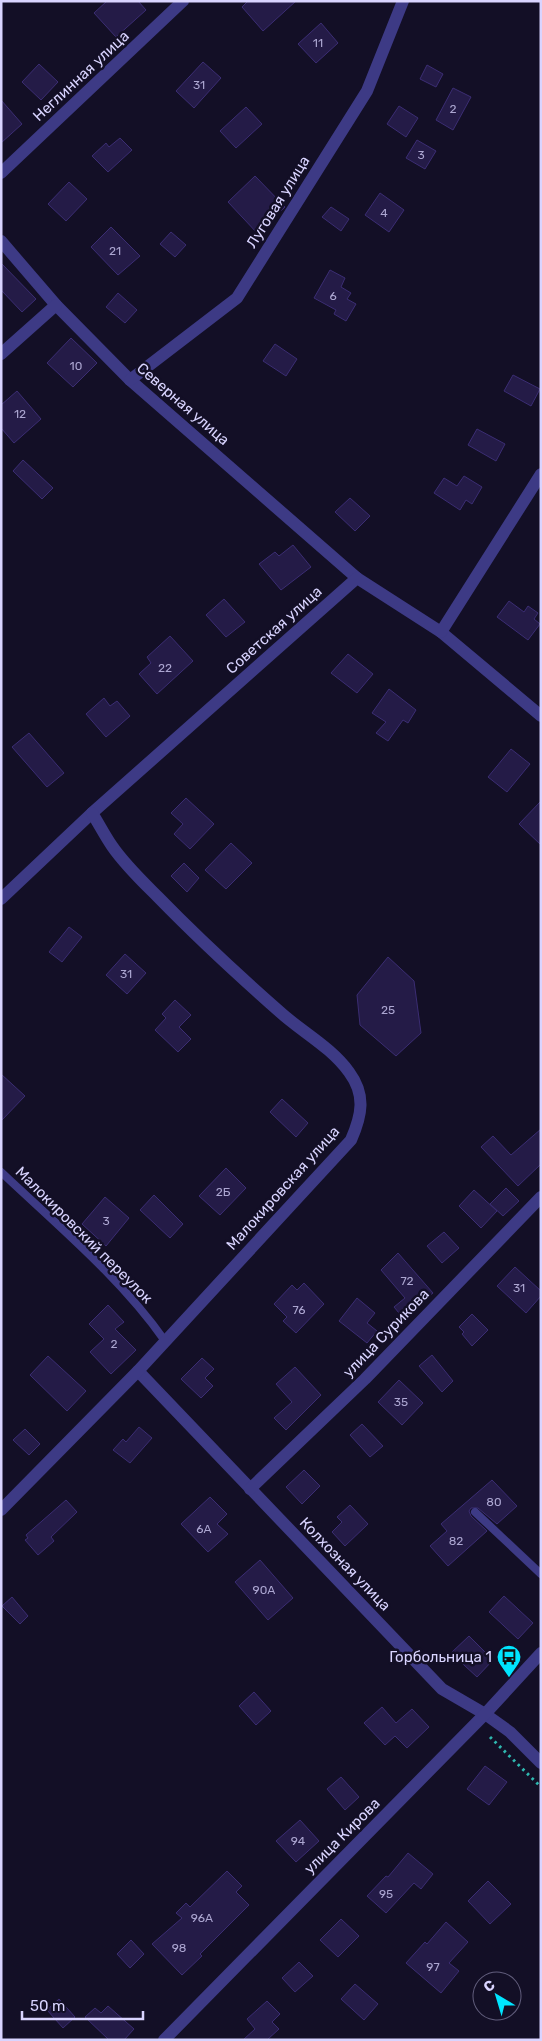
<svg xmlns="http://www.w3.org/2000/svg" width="542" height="2041" font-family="Rubik,sans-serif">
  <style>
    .building { fill: #241b47; stroke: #3b2d73 }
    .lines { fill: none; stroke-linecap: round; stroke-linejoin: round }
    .path { stroke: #2fb8b0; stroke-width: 3; stroke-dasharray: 2.5 4; stroke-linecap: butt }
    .service { stroke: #3d3a85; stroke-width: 8 }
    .minor { stroke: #3d3a85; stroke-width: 12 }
    .tertiary { stroke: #3d3a85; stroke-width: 12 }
    .labels { text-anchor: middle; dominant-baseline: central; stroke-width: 5; stroke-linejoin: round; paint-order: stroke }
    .number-label { font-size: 12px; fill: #aca6d1 }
    .street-label { font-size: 15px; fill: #d9d4ff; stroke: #130f26 }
    .poi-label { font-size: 15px; fill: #d9d4ff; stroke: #130f26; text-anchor: end }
  </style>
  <rect width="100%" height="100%" fill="#130f26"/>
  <g class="building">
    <path d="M107,1H138L146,10L116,37L94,13Z"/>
    <path d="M248,1H296L263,31L242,7Z"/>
    <path d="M321,23L338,43L316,63L298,44Z"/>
    <path d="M203,62L221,78L194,108L176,91Z"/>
    <path d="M39,64L58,82L41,100L22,82Z"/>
    <path d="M427,65L443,74L436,87L420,79Z"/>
    <path d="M453,88L471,97L453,130L436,120Z"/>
    <path d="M1,100L22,124L1,143Z"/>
    <path d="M399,106L418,118L406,137L387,124Z"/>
    <path d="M246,107L262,124L236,148L220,131Z"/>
    <path d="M120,138L132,150L108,172L92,156L106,143L109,147Z"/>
    <path d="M417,140L436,151L425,169L406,158Z"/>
    <path d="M255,176L285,207L258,234L228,202Z"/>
    <path d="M69,182L87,199L66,221L48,204Z"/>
    <path d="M380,193L404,210L389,232L365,215Z"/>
    <path d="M331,207L349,219L341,231L322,217Z"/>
    <path d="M111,227L140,256L118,275L91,247Z"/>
    <path d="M171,232L186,245L175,257L160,244Z"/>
    <path d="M1,263L36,299L22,312L1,290Z"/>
    <path d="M330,270L345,278L341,287L351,293L347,299L356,304L346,321L334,314L336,310L314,298Z"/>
    <path d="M118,293L137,310L125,323L106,307Z"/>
    <path d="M71,338L97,363L73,387L47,363Z"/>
    <path d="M275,344L297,359L286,376L263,361Z"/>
    <path d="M513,375L540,389L531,406L504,391Z"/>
    <path d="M17,391L41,419L14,443L1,428V405Z"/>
    <path d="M477,429L505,444L496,461L468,445Z"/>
    <path d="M23,460L53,488L42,499L13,471Z"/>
    <path d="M464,476L482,487L472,504L466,500L460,510L434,493L444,478L457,486Z"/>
    <path d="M350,498L370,516L355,531L335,512Z"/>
    <path d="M293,545L311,567L281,590L259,564L275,552L279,556Z"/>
    <path d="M224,599L245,622L226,637L206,615Z"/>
    <path d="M509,601L524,612L528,606L538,613L534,619L540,624L528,640L497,617Z"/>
    <path d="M170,636L193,661L157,694L139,674L151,663L147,657Z"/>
    <path d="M348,654L373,674L357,693L331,673Z"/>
    <path d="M389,689L416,710L408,723L403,720L388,741L376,733L386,722L372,713Z"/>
    <path d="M104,698L110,706L117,701L130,716L106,737L86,714Z"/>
    <path d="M29,733L64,773L47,787L12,747Z"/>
    <path d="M511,749L530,764L507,792L488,777Z"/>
    <path d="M186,798L214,824L190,849L174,834L183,824L171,813Z"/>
    <path d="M541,801V845L519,824Z"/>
    <path d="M231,843L252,863L226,889L205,870Z"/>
    <path d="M184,863L199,878L187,892L171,876Z"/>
    <path d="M69,927L82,937L62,962L49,952Z"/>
    <path d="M125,954L146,973L127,994L106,975Z"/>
    <path d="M388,957L414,981L421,1033L396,1056L360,1025L357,995Z"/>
    <path d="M175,1000L191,1015L179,1027L191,1039L178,1052L155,1030L166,1018L162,1014Z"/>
    <path d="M1,1074L25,1096L1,1121Z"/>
    <path d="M282,1099L308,1123L296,1137L270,1112Z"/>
    <path d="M541,1129V1164L518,1186L481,1147L493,1136L511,1155Z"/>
    <path d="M226,1168L246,1188L220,1215L199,1196Z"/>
    <path d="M506,1188L519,1201L503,1216L490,1204Z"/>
    <path d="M474,1190L497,1211L481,1228L459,1206Z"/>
    <path d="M154,1195L183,1224L170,1238L140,1210Z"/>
    <path d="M105,1197L129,1218L106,1246L82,1224Z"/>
    <path d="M444,1232L459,1248L442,1263L427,1246Z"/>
    <path d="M398,1253L433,1293L404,1319L394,1307L405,1298L381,1270Z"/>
    <path d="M515,1267L541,1291V1296L526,1313L497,1286Z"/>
    <path d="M304,1283L324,1304L296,1333L283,1321L287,1317L274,1304L292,1285L297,1290Z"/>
    <path d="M357,1298L375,1313L367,1323L377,1331L367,1343L339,1321Z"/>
    <path d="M108,1305L124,1322L115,1329L136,1350L111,1374L90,1352L104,1339L89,1324Z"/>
    <path d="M472,1314L488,1330L472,1346L462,1334L464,1332L459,1327Z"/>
    <path d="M432,1355L453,1381L442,1392L419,1366Z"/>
    <path d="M48,1356L86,1391L67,1411L30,1375Z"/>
    <path d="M202,1358L214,1369L205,1378L213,1386L201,1398L181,1379Z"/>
    <path d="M295,1367L321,1395L286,1430L274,1418L292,1402L276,1384Z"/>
    <path d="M399,1380L423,1403L402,1425L378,1402Z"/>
    <path d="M362,1424L383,1446L370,1457L350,1435Z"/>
    <path d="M139,1427L152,1438L130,1463L113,1450L123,1439L126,1442Z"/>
    <path d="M25,1429L40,1444L29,1455L13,1440Z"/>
    <path d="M304,1470L320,1486L302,1504L286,1487Z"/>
    <path d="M492,1480L517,1506L497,1524L478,1508H471L469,1511L471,1516L487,1531L448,1566L430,1546L447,1531L441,1524Z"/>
    <path d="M210,1497L227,1514L217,1524L228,1534L208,1552L181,1524Z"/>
    <path d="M66,1500L77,1512L51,1537L54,1541L38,1555L25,1540L28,1538L26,1535Z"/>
    <path d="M350,1505L368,1524L345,1546L332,1532L342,1522L337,1517Z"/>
    <path d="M260,1560L293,1598L268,1620L235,1582Z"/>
    <path d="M504,1596L533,1623L518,1639L489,1612Z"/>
    <path d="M12,1597L28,1616L20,1624L2,1606Z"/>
    <path d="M469,1636L493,1660L477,1677L451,1653Z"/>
    <path d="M254,1692L271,1711L256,1725L239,1706Z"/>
    <path d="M382,1707L396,1723L412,1709L429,1727L407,1748L395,1736L385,1745L364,1723Z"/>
    <path d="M485,1766L507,1782L489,1805L467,1789Z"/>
    <path d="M341,1777L359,1797L345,1810L327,1789Z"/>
    <path d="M300,1820L319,1841L296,1862L276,1841Z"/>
    <path d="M408,1853L433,1874L421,1889L414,1883L386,1913L367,1896L386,1876L388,1877Z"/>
    <path d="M227,1871L242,1886L236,1892L249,1905L200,1954L202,1956L182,1975L152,1944L182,1918L176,1913L186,1903L190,1907Z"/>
    <path d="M488,1881L511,1904L490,1924L468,1901Z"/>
    <path d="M341,1919L359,1936L338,1957L320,1940Z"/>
    <path d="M446,1922L468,1942L449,1963L459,1971L441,1993L406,1963L425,1942L427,1944Z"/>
    <path d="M131,1940L144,1954L130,1968L117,1954Z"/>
    <path d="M299,1962L313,1976L295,1992L282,1978Z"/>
    <path d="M355,1984L378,2004L364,2020L341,1999Z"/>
    <path d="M59,1999L75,2017L63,2028L47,2010Z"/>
    <path d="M267,2001L280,2014L272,2022L279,2029L267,2040H243L255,2029L247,2019Z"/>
    <path d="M108,2006L134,2029L124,2040H109L85,2017L95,2008L101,2013Z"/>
  </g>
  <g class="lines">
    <path class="path" d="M490,1737L541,1787"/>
    <g class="service">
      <path d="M1,1172C57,1225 121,1278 165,1341"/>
      <path d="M475,1512L541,1574"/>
    </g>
    <g class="minor">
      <path d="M1,173L183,1"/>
      <path d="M1,241L56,305L130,380L357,578"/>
      <path d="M1,354L56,305"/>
      <path d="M130,380L237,298L367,91L403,1"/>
      <path d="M441,632L541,716"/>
      <path d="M1,899L92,813L357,578L441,632L541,474"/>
      <path d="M138,1371L442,1689L485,1714"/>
      <path d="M250,1489L365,1379L541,1197"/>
      <path d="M1,1510L138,1371L351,1140C362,1115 366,1095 349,1072C331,1047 302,1032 280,1012C238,975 197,937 158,897C142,881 125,865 112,846C105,836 99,824 92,813"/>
    </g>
    <g class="tertiary">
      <path d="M485,1714L510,1732L541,1763"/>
      <path d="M164,2040L485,1714L541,1653"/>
    </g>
  </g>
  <defs>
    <symbol id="bus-pin" viewBox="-11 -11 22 30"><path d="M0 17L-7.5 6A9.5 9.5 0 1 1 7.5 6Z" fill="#00e5ff" stroke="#130f26"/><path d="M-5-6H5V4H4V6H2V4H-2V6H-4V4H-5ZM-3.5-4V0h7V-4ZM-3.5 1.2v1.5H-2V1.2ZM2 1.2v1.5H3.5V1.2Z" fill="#111"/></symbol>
  </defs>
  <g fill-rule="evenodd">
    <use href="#bus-pin" x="495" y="1643" width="28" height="38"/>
  </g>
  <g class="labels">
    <g class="number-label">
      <text x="318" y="43">11</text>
      <text x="199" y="85">31</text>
      <text x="453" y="109">2</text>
      <text x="421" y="155">3</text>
      <text x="384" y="213">4</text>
      <text x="115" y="251">21</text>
      <text x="333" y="296">6</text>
      <text x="76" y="366">10</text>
      <text x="20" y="414">12</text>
      <text x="165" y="668">22</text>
      <text x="126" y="974">31</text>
      <text x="388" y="1010">25</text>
      <text x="223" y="1192">2Б</text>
      <text x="106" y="1221">3</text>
      <text x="407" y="1281">72</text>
      <text x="519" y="1288">31</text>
      <text x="299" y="1310">76</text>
      <text x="114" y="1344">2</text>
      <text x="401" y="1402">35</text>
      <text x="494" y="1502">80</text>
      <text x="204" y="1529">6А</text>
      <text x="456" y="1541">82</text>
      <text x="264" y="1590">90А</text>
      <text x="298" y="1841">94</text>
      <text x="386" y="1894">95</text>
      <text x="202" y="1918">96А</text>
      <text x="179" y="1948">98</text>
      <text x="433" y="1967">97</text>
    </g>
    <g class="street-label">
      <text transform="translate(81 76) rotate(-43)">Неглинная улица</text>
      <text transform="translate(278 202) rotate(-58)">Луговая улица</text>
      <text transform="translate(183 404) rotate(41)">Северная улица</text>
      <text transform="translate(274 630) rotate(-42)">Советская улица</text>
      <text transform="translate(283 1188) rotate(-48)">Малокировская улица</text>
      <text transform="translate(84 1235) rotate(45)">Малокировский переулок</text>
      <text transform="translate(386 1333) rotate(-46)">улица Сурикова</text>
      <text transform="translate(345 1564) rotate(46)">Колхозная улица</text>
      <text transform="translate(342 1836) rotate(-45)">улица Кирова</text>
    </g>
    <g class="poi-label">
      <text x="492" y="1657">Горбольница 1</text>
    </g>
  </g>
  <rect width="542" height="2041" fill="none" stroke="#d9d4ff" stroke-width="5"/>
  <g transform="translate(497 1996) rotate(322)"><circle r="24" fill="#130f26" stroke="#625e7d"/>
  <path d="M0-4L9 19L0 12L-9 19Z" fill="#00e5ff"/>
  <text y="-8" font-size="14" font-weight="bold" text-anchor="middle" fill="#d9d4ff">С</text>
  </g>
  <path d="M22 2011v8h121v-8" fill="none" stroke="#d9d4ff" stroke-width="2.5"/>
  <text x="30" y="2011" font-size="15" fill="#d9d4ff" stroke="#130f26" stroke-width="4" paint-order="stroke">50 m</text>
</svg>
